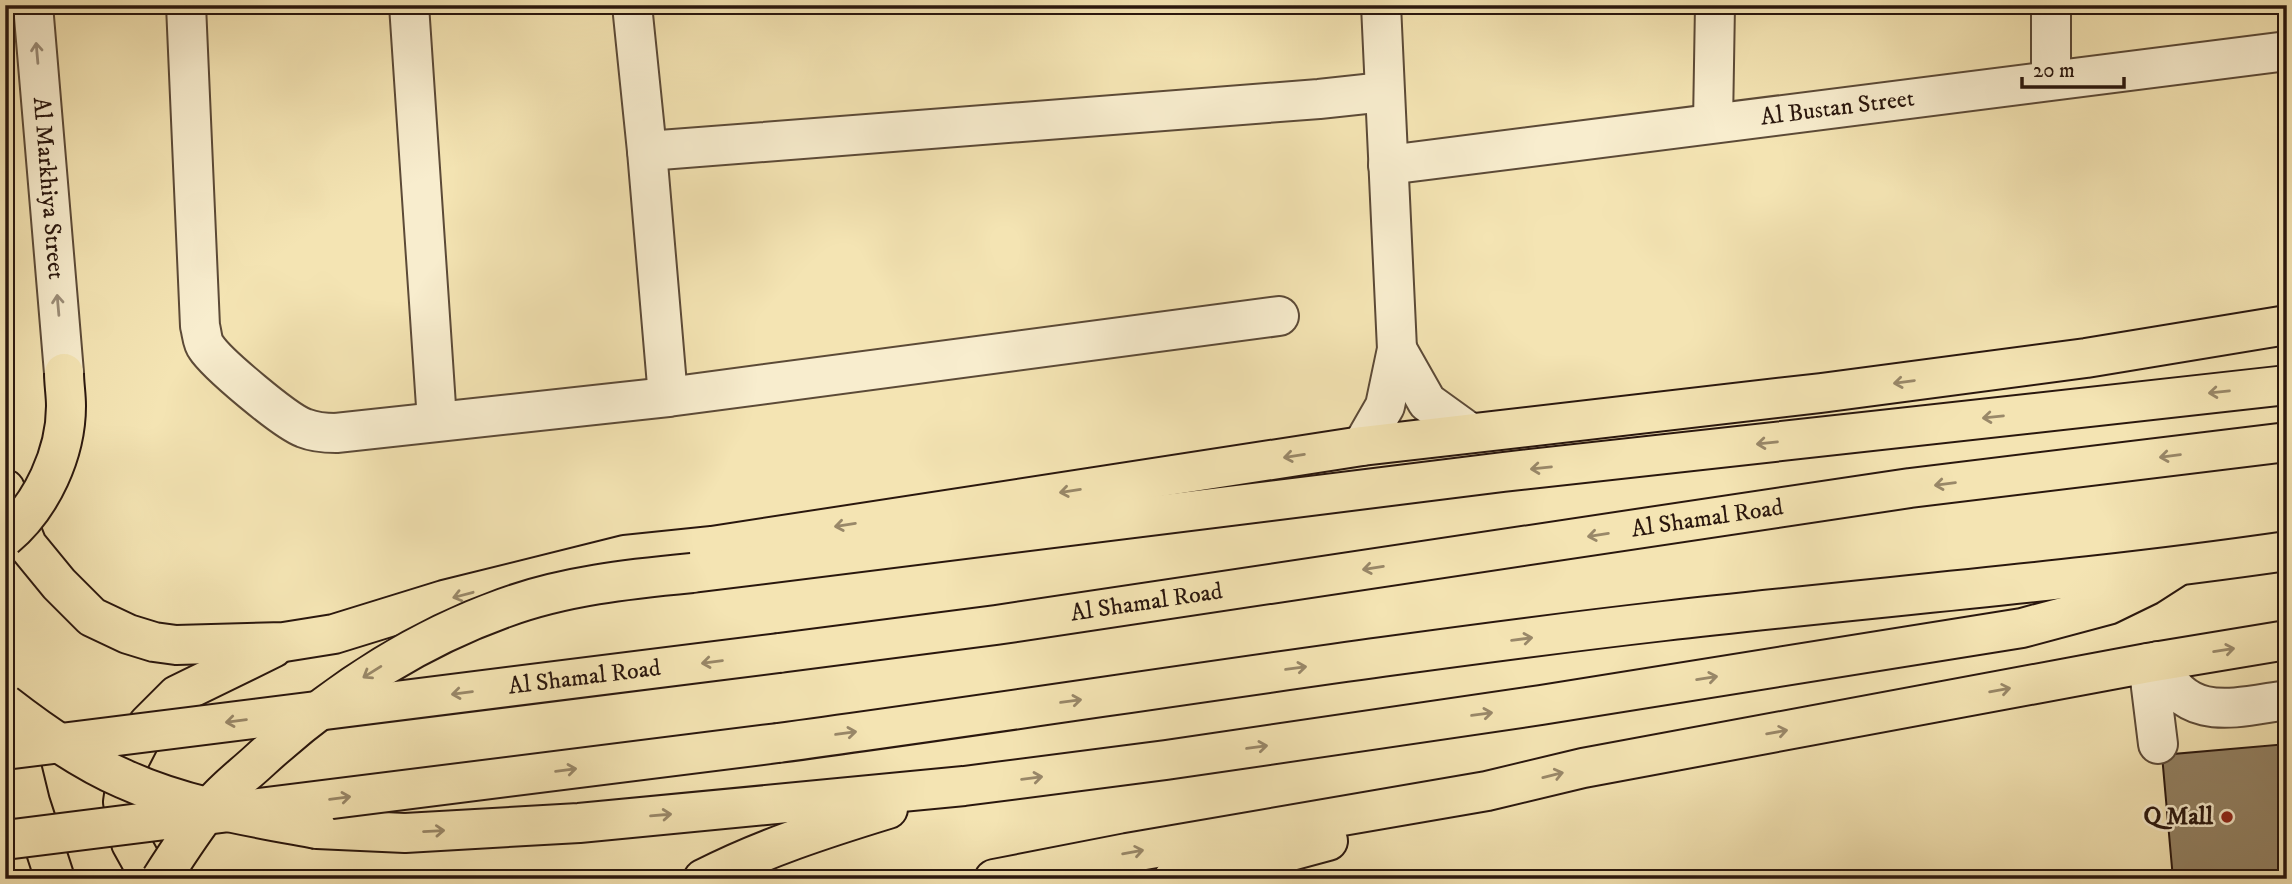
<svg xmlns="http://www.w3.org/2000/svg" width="2292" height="884" font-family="'IM FELL DW Pica',serif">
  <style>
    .building { fill: #938264; stroke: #2a170e; stroke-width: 2 }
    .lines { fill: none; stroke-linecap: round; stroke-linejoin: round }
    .minor-casing { stroke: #5c4a37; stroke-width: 42 }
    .major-casing { stroke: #2a170e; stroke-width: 42 }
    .highway-casing { stroke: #2a170e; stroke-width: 42 }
    .minor { stroke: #f8edce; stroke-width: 38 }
    .major { stroke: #f4e4b3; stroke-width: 38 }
    .highway { stroke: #f4e4b3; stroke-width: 38 }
    .major-bridge-casing { stroke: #2a170e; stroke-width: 42; stroke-linecap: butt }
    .highway-bridge-casing { stroke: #2a170e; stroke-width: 42; stroke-linecap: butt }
    .major-bridge { stroke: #f4e4b3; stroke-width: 38 }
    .highway-bridge { stroke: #f4e4b3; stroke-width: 38 }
    .oneway { stroke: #9b8d78 }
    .oneway2 { stroke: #998869 }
    .poi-dot { fill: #8f2418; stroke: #f8edce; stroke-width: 2.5 }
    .labels { text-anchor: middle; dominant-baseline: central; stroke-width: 5; stroke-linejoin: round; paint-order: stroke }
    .street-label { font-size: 24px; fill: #2a170e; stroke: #f8edce }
    .poi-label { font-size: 24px; font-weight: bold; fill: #2a170e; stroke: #f8edce; text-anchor: end }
  </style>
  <rect width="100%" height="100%" fill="#f4e4b3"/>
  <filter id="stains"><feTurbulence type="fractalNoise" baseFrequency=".00286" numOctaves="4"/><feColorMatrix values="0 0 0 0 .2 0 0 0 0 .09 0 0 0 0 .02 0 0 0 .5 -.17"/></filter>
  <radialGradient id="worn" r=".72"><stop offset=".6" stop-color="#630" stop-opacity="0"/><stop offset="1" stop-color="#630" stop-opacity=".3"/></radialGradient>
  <path class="building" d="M2287,744V879H2173L2162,755Z"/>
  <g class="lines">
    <defs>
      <g id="minor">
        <path id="s1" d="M33,5L64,373"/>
        <path d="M186,5L200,326C202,333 202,342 206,347C217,364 285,421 304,428C314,432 325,433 336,433L668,397L1279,316"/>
        <path d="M409,5L437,421"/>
        <path d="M632,5L647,151L668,397"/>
        <path d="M2051,5V80"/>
        <path d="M1713,123L1715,5"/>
        <path d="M647,151L1319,99L1384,92"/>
        <path id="s2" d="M1388,165L2287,51"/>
        <path d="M1397,349L1427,402L1470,433"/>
        <path d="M1362,446L1385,406L1397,349L1381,5"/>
        <path d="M2158,661C2185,724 2232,708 2287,700"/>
        <path d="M2148,663L2158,744"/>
      </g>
      <g id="major">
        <path d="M5,489L27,545L59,584L92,617L128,634L154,642L176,645L284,642L334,634L444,600L625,555L712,546L1362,446L1821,393L2086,358L2287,325"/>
        <path d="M151,879L131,843L123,802L129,761L148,724L177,695L273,648"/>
        <path d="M994,879L1127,853L1487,791L1583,768L2148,663L2287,640"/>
        <path d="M1173,879L1253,861L1328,841"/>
      </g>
      <g id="highway">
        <path d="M692,573L1503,472L2287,385"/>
        <path id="s3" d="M779,653L996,625L1910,488L2287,442"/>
        <path d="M9,716L30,802L55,879"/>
        <path d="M778,743C1074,703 1368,655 1664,621C1872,597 2080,581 2287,551"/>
        <path d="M317,829L405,833L579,823L964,786L1166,760L1541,705L2022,628L2108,605L2147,586L2175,568"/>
        <path d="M703,879C761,849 826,828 888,809"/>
      </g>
    </defs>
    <use href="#minor" class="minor-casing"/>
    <use href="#major" class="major-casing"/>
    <use href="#highway" class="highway-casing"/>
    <use href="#minor" class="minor"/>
    <use href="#major" class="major"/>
    <use href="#highway" class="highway"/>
    <defs>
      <path id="major-bridge" d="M5,537C42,506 66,453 66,406C66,395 64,383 64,373"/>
      <g id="highway-bridge">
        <path d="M5,704C41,732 82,761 124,779C185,807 252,817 317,829"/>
        <path id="s4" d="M5,750L779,653"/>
        <path d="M5,840L778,743"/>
        <path d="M161,879C177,854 194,828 212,805C225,789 244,775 259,761C331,695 412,641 504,608C563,586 629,579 692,573"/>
      </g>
    </defs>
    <use href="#major-bridge" class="major-bridge-casing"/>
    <use href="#highway-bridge" class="highway-bridge-casing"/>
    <use href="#major-bridge" class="major-bridge"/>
    <use href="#highway-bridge" class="highway-bridge"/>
  </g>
  <defs><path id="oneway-shaft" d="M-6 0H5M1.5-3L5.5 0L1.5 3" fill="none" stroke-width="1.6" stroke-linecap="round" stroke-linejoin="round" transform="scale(1.75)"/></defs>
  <g class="oneway">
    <use href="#oneway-shaft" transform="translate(37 53) rotate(-95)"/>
    <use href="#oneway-shaft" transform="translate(58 305) rotate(-95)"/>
  </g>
  <g class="oneway2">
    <use href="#oneway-shaft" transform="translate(1904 382) rotate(172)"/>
    <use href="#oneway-shaft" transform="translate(2219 392) rotate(174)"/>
    <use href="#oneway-shaft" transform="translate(1993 417) rotate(174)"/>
    <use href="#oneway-shaft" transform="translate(1767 443) rotate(174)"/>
    <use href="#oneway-shaft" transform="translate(1294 456) rotate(171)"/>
    <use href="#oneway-shaft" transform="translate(2170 456) rotate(173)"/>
    <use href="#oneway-shaft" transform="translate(1541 468) rotate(174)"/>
    <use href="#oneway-shaft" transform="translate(1945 484) rotate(173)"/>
    <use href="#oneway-shaft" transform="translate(1070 491) rotate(171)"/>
    <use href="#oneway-shaft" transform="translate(845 525) rotate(171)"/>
    <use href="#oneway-shaft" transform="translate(1598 535) rotate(171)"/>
    <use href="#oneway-shaft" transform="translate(1373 568) rotate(171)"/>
    <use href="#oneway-shaft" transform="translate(463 595) rotate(165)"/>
    <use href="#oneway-shaft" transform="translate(1522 639) rotate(-7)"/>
    <use href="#oneway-shaft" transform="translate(2224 650) rotate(-9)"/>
    <use href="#oneway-shaft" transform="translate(712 662) rotate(173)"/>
    <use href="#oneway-shaft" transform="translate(1296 668) rotate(-8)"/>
    <use href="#oneway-shaft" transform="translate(372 672) rotate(148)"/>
    <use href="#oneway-shaft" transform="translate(1707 678) rotate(-9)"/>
    <use href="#oneway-shaft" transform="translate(2000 690) rotate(-10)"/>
    <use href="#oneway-shaft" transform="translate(462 693) rotate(173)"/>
    <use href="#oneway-shaft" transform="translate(1071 701) rotate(-8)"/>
    <use href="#oneway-shaft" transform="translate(1482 714) rotate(-8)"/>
    <use href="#oneway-shaft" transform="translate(236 721) rotate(173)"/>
    <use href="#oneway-shaft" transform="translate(1777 732) rotate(-10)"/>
    <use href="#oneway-shaft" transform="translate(846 733) rotate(-8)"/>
    <use href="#oneway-shaft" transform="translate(1257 747) rotate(-8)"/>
    <use href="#oneway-shaft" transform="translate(566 770) rotate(-7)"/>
    <use href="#oneway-shaft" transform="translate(1553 775) rotate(-14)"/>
    <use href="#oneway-shaft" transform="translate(1032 778) rotate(-7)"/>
    <use href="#oneway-shaft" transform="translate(340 798) rotate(-7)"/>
    <use href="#oneway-shaft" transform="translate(661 815) rotate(-5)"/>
    <use href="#oneway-shaft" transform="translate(434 831) rotate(-3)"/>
    <use href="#oneway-shaft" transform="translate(1133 852) rotate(-10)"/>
  </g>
  <circle class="poi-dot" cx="2227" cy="817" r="7"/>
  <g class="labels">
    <g class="street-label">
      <text stroke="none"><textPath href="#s2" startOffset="453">Al Bustan Street</textPath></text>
      <text stroke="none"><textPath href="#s1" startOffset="184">Al Markhiya Street</textPath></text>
      <text stroke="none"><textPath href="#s3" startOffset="938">Al Shamal Road</textPath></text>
      <text stroke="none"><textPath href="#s3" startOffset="371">Al Shamal Road</textPath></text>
      <text stroke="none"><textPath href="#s4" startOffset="584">Al Shamal Road</textPath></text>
    </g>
    <g class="poi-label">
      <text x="2213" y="817">Q Mall</text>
    </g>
  </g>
  <rect width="2292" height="884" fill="none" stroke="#f4e4b3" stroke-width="28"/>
  <rect x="7" y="7" width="2278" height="870" fill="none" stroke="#2a170e" stroke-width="3.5"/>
  <rect x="14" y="14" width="2264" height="856" fill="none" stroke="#2a170e" stroke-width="2"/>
  <path d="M2022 77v10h102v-10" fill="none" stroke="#2a170e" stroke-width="3.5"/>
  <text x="2033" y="77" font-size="21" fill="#2a170e" stroke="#f8edce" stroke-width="5" paint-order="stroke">20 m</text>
  <rect width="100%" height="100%" filter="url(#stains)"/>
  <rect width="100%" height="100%" fill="url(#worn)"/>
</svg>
